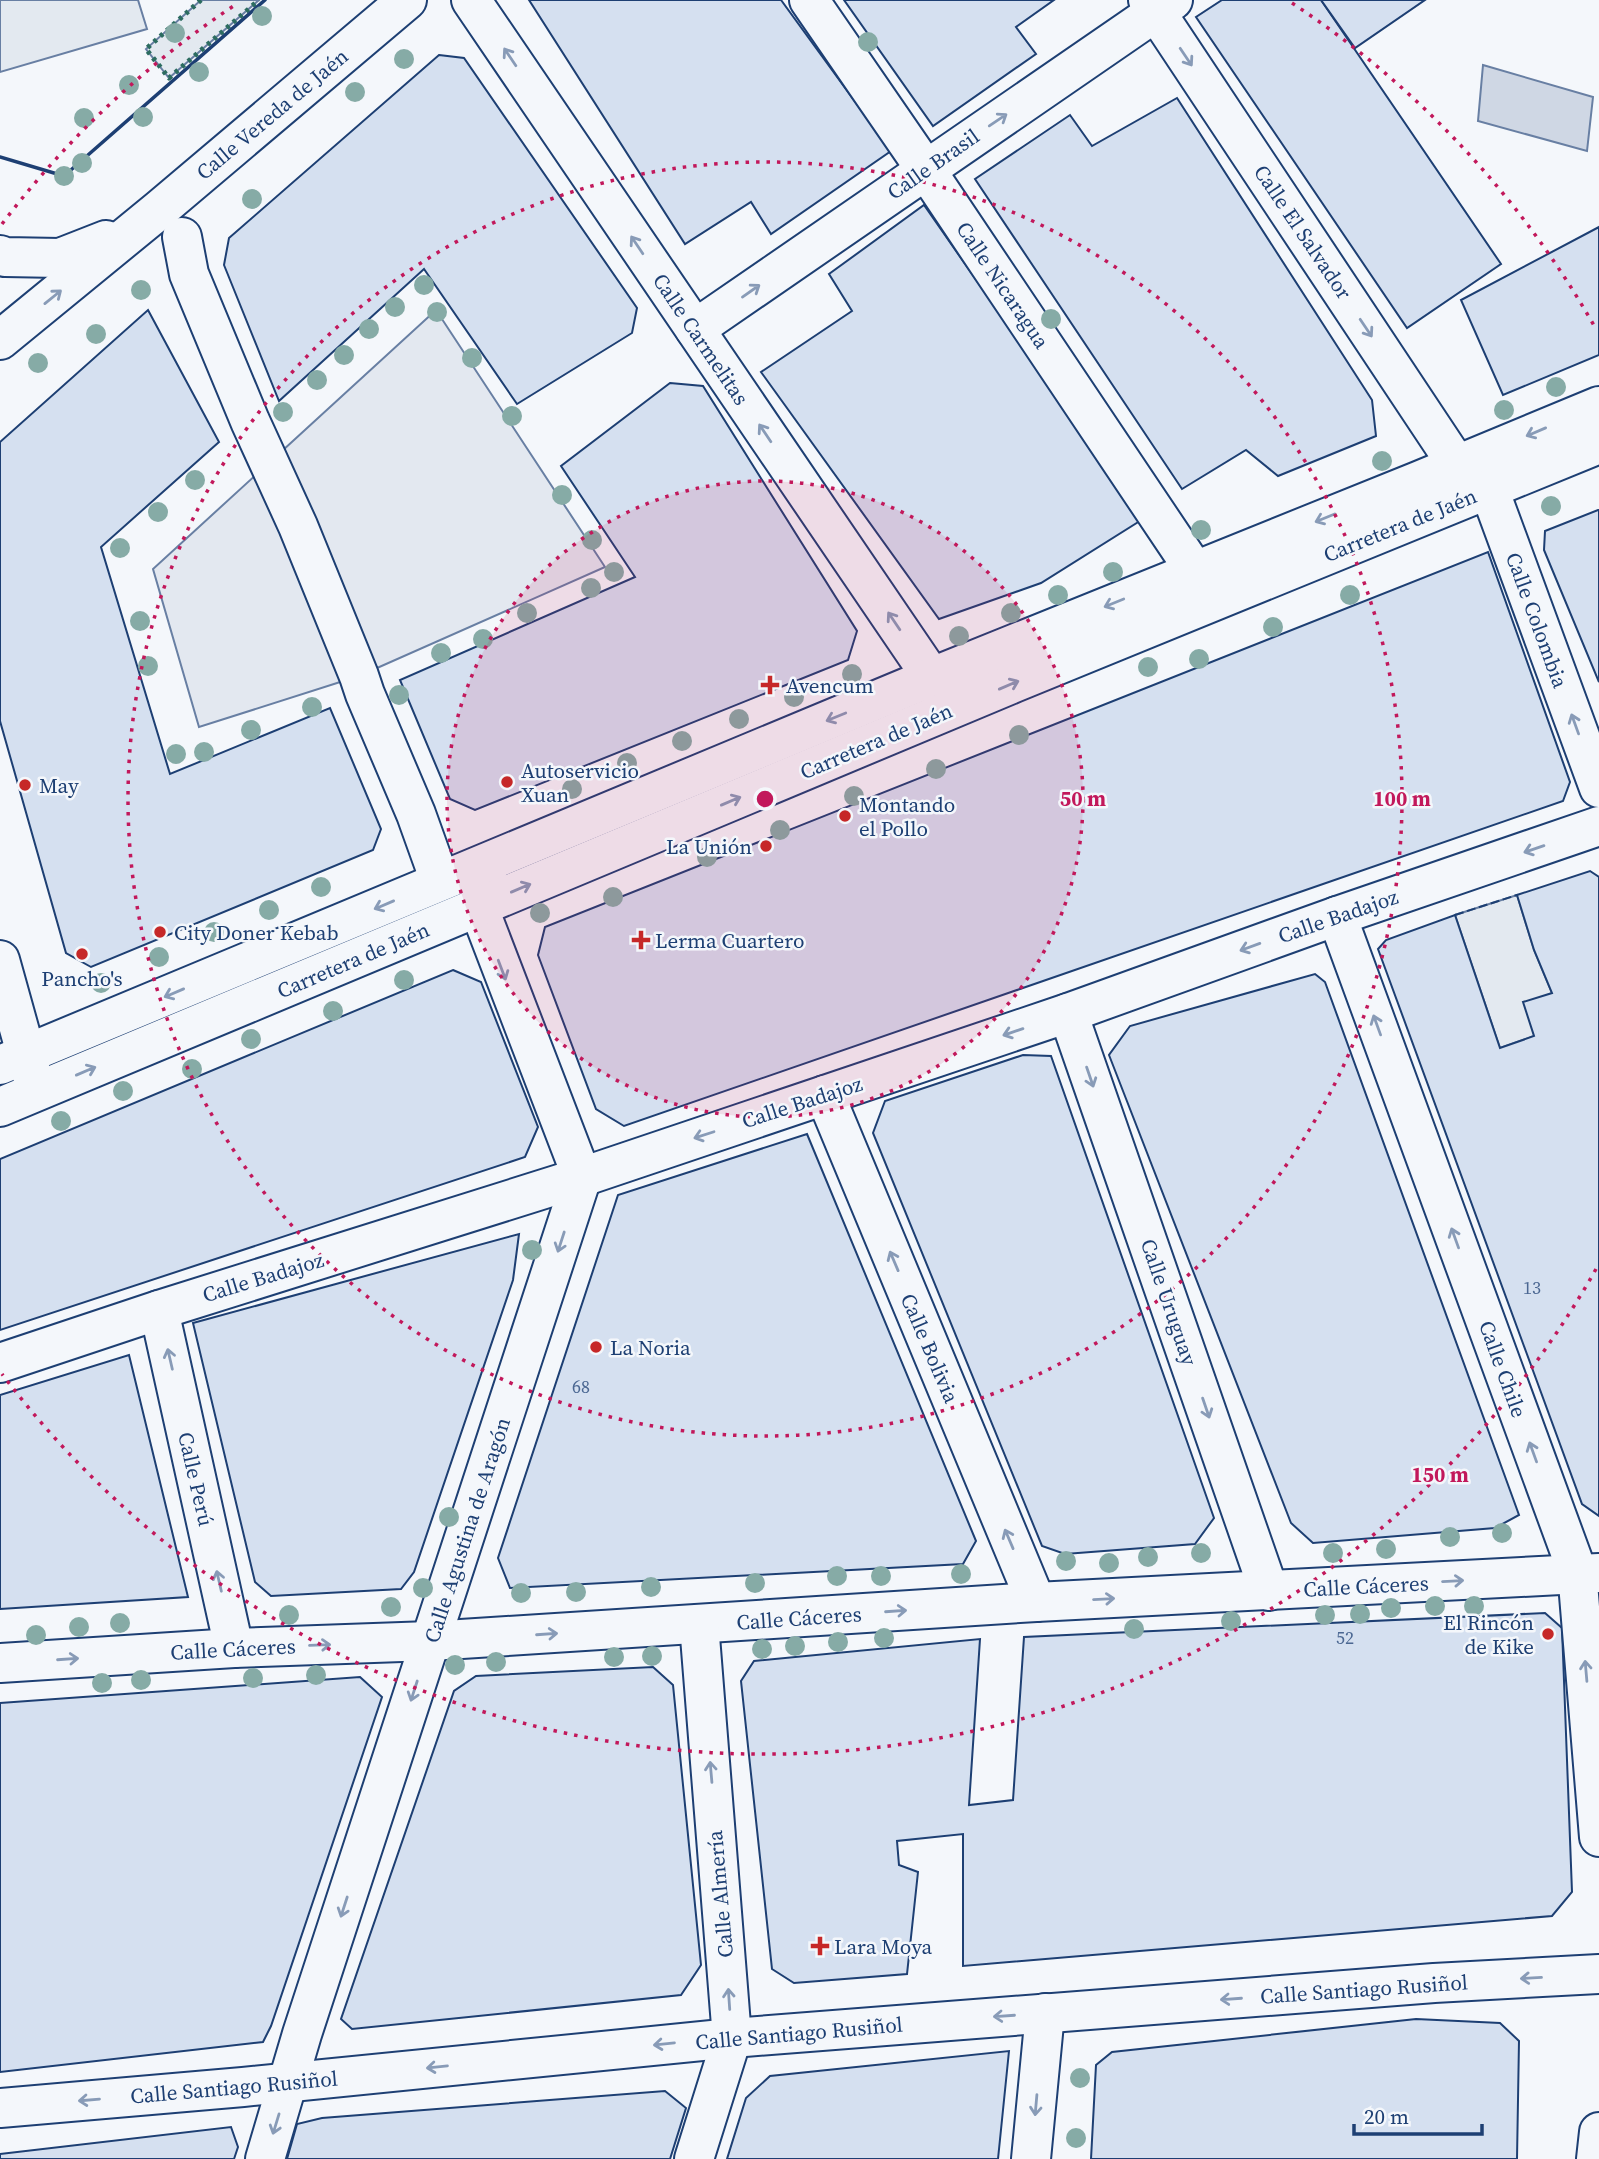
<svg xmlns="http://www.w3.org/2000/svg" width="1599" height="2159" font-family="'Source Serif 4',serif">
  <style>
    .green { fill: #e3e9f0; stroke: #687fa3; stroke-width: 2 }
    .parking { fill: #e3e8f0; stroke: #687fa3; stroke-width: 2 }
    .water { fill: #cfd7e4; stroke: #687fa3; stroke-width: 2 }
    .building { fill: #d5e0f0; stroke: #1d3f73; stroke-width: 2 }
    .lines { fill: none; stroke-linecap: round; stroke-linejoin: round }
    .street-casing { stroke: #1d3f73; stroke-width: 42 }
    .primary-casing { stroke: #1d3f73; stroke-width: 42 }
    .street { stroke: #f4f7fb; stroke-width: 38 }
    .primary { stroke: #f4f7fb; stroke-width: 38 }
    .hedge { stroke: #2c6c60; stroke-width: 5; stroke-dasharray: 3.5 5; stroke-linecap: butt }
    .fence { stroke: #1d3f73; stroke-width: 2; stroke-dasharray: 9 3.5; stroke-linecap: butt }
    .wall { stroke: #1d3f73; stroke-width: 3.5 }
    .tree { fill: #86aba6 }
    .oneway { stroke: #889bb7 }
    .ring { fill: none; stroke: #c2185b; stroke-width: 3.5; stroke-dasharray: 3.5 7 }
    .poi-dot { fill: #c62828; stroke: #f4f7fb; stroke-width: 2.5 }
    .labels { text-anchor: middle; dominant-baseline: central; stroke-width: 5; stroke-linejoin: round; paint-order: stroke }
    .number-label { font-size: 18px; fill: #4b6792 }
    .street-label { font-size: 21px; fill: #1d3f73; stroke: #f4f7fb }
    .poi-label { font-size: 21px; fill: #1d3f73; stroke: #f4f7fb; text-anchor: start }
    .centre { fill: #c2185b; stroke: #f4f7fb; stroke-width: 3.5 }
    .ring-label { font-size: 21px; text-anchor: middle; font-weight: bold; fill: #c2185b; stroke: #f4f7fb; stroke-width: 5; stroke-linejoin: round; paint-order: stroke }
  </style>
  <rect width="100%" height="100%" fill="#f4f7fb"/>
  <g class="green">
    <path d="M0,0H138L147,29L0,72Z"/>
    <path d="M201,0H259L169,78L146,49Z"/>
    <path d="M1517,895L1534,950L1552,993L1534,1036L1500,1048L1455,915Z"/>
  </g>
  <path class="parking" d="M436,310L605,567L359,676L199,727L153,569Z"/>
  <path class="water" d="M1483,65L1593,97L1587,151L1478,121Z"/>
  <g class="building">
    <path d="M529,0H781L891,151L771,234L751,202L685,244Z"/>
    <path d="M844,0H1054L1016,27L1036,54L933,126Z"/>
    <path d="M1222,0H1321L1501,264L1407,328L1196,17Z"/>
    <path d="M1321,0H1425L1355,48Z"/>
    <path d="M439,55L464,58L637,308L632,333L517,404L424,269L279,401L224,265L229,238Z"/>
    <path d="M1177,98L1372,400L1376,436L1278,476L1246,450L1182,489L975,179L1070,115L1092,146Z"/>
    <path d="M924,205L1143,519L1041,583L939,619L761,372L852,311L829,274Z"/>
    <path d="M1599,227V355L1503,395L1461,300Z"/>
    <path d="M148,310L219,442L101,547L170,774L330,708L381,829L373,850L91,967L66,953L0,721V442Z"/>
    <path d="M670,383L703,386L857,631L848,660L475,810L450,799L400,680L635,577L561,466Z"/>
    <path d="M1598,510H1599V682L1544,550L1545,531Z"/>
    <path d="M1488,552L1570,782L1563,801L624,1126L596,1109L538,955L545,927Z"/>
    <path d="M1590,871L1599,877V1516L1582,1504L1378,949L1386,940L1455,915L1500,1048L1534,1036L1523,1002L1552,993L1534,950L1517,895Z"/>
    <path d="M453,970L481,982L538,1127L525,1157L0,1330V1159Z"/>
    <path d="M1315,974L1325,982L1519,1515L1495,1528L1313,1543L1291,1523L1109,1055L1130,1026Z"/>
    <path d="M1023,1055L1051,1056L1214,1518L1195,1544L1065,1554L1042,1546L873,1133L885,1101Z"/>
    <path d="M807,1134L976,1541L963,1564L510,1588L498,1558L618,1195Z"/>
    <path d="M519,1234L513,1280L414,1572L401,1589L271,1596L255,1582L193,1323Z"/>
    <path d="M129,1355L188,1597L0,1609V1395Z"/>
    <path d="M1545,1613L1562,1628L1572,1892L1552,1916L963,1966V1834L897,1841L899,1865L918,1872L907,1974L794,1983L772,1969L741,1681L754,1661L980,1639L969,1805L1013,1800L1024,1637Z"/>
    <path d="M653,1667L673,1685L701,1965L681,1995L352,2029L341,2019L454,1691L476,1676Z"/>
    <path d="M360,1677L382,1697L271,2026L263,2042L0,2072V1703Z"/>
    <path d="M1416,2019L1500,2023L1519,2041L1517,2159H1091L1096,2065L1112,2052Z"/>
    <path d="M1009,2051L998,2159H727L746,2098L770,2076Z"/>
    <path d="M665,2091L686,2108L670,2159H287L297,2124L322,2118Z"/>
    <path d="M231,2127L238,2147L234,2159H0V2154Z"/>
  </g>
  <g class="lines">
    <defs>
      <g id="street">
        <path d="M471,0L950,704"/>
        <path d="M809,0L926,170L1195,571"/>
        <path d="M1148,0L1457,465L1489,489L1599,788"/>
        <path d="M182,237L189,274L250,421L298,526L359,676L365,694L416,814L440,881"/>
        <path d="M0,255L5,257L60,258L106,240"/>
        <path d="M695,329L1173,0"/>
        <path d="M0,340L160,209L407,0"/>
        <path d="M1337,916L1577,1571L1599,1837"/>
        <path d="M0,960L35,1086"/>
        <path d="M1068,1013L1269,1591"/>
        <path d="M825,1095L1036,1602"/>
        <path d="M159,1310L234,1648"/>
        <path d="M0,1363L159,1310L582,1177L1068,1013L1337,916L1599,826"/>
        <path d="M0,1663L234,1648L430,1641L1036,1602L1599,1573"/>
        <path d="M0,2108L243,2087L732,2038L1434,1983L1599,1974"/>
        <path d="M265,2159L302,2034L582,1177L478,906L487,874"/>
        <path d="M694,2159L732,2038L699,1624"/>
        <path d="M1031,2159L1045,2013"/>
        <path d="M1596,2159L1599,2132"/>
      </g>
      <g id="primary">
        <path d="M0,1065L932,677L1418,481L1599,406"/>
        <path d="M0,1107L1014,683L1599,444"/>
      </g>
    </defs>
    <use href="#street" class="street-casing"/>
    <use href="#primary" class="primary-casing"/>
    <use href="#street" class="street"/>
    <use href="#primary" class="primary"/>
    <path class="hedge" d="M201,0L146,49L169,78L259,0"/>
    <path class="fence" d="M1455,915L1517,895"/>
    <path class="wall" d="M0,157L64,176L265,0"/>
  </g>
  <g class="tree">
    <circle cx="262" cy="16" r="10"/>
    <circle cx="175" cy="33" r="10"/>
    <circle cx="868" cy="42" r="10"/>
    <circle cx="404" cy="59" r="10"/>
    <circle cx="199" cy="72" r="10"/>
    <circle cx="129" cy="85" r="10"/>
    <circle cx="355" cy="92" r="10"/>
    <circle cx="143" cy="117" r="10"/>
    <circle cx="84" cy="118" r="10"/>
    <circle cx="82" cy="163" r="10"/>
    <circle cx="64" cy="176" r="10"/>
    <circle cx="252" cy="199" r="10"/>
    <circle cx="424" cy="285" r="10"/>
    <circle cx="141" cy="290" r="10"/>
    <circle cx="395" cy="307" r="10"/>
    <circle cx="437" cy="312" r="10"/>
    <circle cx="1051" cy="319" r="10"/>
    <circle cx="369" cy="329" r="10"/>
    <circle cx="96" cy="334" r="10"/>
    <circle cx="344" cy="355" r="10"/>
    <circle cx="472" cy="358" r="10"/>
    <circle cx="38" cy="363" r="10"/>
    <circle cx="317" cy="380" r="10"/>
    <circle cx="1556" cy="387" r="10"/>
    <circle cx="1504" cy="410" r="10"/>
    <circle cx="283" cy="412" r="10"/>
    <circle cx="512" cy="416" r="10"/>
    <circle cx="1382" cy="461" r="10"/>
    <circle cx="195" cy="480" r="10"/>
    <circle cx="562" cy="495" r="10"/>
    <circle cx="1551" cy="506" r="10"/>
    <circle cx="158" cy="512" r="10"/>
    <circle cx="1201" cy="530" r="10"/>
    <circle cx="592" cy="540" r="10"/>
    <circle cx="120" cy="548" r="10"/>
    <circle cx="614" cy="572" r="10"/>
    <circle cx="1113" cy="572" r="10"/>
    <circle cx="591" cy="588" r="10"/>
    <circle cx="1058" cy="595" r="10"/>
    <circle cx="1350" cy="595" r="10"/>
    <circle cx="527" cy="613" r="10"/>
    <circle cx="1011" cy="613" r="10"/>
    <circle cx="140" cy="621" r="10"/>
    <circle cx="1273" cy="627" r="10"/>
    <circle cx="959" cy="636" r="10"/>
    <circle cx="483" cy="639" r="10"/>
    <circle cx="441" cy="653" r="10"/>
    <circle cx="1199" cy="659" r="10"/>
    <circle cx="148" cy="666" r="10"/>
    <circle cx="1148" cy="667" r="10"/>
    <circle cx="852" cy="674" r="10"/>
    <circle cx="399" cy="695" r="10"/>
    <circle cx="794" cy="697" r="10"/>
    <circle cx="312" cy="707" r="10"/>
    <circle cx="739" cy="719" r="10"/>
    <circle cx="251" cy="730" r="10"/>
    <circle cx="1019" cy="735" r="10"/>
    <circle cx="682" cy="741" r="10"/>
    <circle cx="204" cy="752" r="10"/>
    <circle cx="176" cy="754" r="10"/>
    <circle cx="627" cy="763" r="10"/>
    <circle cx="936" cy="769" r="10"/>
    <circle cx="572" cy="789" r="10"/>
    <circle cx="854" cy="796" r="10"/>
    <circle cx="780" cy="830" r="10"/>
    <circle cx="707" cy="857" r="10"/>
    <circle cx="321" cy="887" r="10"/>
    <circle cx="613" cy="897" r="10"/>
    <circle cx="269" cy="910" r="10"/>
    <circle cx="540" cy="913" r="10"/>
    <circle cx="214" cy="932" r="10"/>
    <circle cx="159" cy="957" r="10"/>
    <circle cx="404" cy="980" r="10"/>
    <circle cx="101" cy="983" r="10"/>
    <circle cx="333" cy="1011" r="10"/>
    <circle cx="251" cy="1039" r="10"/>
    <circle cx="192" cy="1069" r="10"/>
    <circle cx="123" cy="1091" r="10"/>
    <circle cx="61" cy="1121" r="10"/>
    <circle cx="532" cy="1250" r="10"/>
    <circle cx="449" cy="1517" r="10"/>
    <circle cx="1502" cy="1533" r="10"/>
    <circle cx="1450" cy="1537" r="10"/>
    <circle cx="1386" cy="1549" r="10"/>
    <circle cx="1201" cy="1553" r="10"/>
    <circle cx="1333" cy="1553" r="10"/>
    <circle cx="1148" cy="1557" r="10"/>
    <circle cx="1066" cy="1561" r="10"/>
    <circle cx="1109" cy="1563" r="10"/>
    <circle cx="961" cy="1574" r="10"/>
    <circle cx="837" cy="1576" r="10"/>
    <circle cx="881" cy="1576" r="10"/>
    <circle cx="755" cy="1583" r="10"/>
    <circle cx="651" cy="1587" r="10"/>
    <circle cx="423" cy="1588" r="10"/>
    <circle cx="576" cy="1592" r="10"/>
    <circle cx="521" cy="1593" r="10"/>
    <circle cx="1435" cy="1606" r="10"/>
    <circle cx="1474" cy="1606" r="10"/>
    <circle cx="391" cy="1607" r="10"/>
    <circle cx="1391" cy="1608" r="10"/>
    <circle cx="1360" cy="1614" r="10"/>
    <circle cx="289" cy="1615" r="10"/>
    <circle cx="1325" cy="1615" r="10"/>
    <circle cx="1231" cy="1621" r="10"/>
    <circle cx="120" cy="1623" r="10"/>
    <circle cx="79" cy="1627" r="10"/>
    <circle cx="1134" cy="1629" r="10"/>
    <circle cx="36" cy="1635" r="10"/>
    <circle cx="884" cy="1638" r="10"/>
    <circle cx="838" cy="1642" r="10"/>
    <circle cx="795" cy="1646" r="10"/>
    <circle cx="762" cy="1649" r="10"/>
    <circle cx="652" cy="1656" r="10"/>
    <circle cx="614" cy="1657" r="10"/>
    <circle cx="496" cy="1662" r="10"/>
    <circle cx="455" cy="1665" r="10"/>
    <circle cx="316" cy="1675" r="10"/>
    <circle cx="253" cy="1678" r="10"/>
    <circle cx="141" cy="1680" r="10"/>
    <circle cx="102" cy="1683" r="10"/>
    <circle cx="1080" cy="2078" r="10"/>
    <circle cx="1076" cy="2138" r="10"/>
  </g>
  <defs><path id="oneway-shaft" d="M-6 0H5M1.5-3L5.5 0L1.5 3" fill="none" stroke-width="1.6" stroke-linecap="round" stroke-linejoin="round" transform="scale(1.75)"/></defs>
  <g class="oneway">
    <use href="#oneway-shaft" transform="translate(510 57) rotate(-124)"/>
    <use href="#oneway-shaft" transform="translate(1186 57) rotate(56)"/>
    <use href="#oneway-shaft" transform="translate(998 120) rotate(-34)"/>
    <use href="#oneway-shaft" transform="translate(637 245) rotate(-124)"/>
    <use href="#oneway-shaft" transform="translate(751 291) rotate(-35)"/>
    <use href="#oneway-shaft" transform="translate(53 297) rotate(-39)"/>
    <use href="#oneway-shaft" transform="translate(1366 328) rotate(56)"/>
    <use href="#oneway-shaft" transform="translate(1536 432) rotate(157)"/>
    <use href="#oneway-shaft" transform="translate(765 433) rotate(-124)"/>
    <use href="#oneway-shaft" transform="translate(1325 518) rotate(158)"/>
    <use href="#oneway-shaft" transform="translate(1114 603) rotate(158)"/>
    <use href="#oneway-shaft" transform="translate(894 621) rotate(-124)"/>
    <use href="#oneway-shaft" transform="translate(1009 685) rotate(-23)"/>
    <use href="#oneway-shaft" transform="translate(836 717) rotate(158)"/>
    <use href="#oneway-shaft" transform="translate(1575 724) rotate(-110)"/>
    <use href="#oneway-shaft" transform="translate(731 801) rotate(-23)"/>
    <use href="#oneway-shaft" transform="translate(1534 849) rotate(161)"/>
    <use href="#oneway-shaft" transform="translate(521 888) rotate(-23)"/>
    <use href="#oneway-shaft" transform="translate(384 905) rotate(157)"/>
    <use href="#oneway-shaft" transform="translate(1250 947) rotate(160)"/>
    <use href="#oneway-shaft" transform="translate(502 970) rotate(69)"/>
    <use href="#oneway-shaft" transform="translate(174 993) rotate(157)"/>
    <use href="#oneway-shaft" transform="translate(1377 1025) rotate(-110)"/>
    <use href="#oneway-shaft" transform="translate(1013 1032) rotate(161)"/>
    <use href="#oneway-shaft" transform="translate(86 1071) rotate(-23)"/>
    <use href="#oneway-shaft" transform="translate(1090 1077) rotate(71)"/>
    <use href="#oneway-shaft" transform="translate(704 1135) rotate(162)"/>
    <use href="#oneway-shaft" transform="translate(1455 1238) rotate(-110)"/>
    <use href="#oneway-shaft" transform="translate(561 1242) rotate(108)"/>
    <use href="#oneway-shaft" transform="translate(894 1261) rotate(-113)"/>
    <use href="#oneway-shaft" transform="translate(170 1359) rotate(-103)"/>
    <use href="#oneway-shaft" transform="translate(1206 1408) rotate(71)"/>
    <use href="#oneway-shaft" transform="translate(1533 1452) rotate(-110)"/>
    <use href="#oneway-shaft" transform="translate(1009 1539) rotate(-113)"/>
    <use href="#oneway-shaft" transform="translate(219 1581) rotate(-103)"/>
    <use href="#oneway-shaft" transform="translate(1453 1581) rotate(-3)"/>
    <use href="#oneway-shaft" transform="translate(1104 1599) rotate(-3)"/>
    <use href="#oneway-shaft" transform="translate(896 1611) rotate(-4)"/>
    <use href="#oneway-shaft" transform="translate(547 1634) rotate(-4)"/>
    <use href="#oneway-shaft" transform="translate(320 1645) rotate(-2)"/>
    <use href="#oneway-shaft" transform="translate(68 1659) rotate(-4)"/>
    <use href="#oneway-shaft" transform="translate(1586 1671) rotate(-95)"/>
    <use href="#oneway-shaft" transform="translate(414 1691) rotate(108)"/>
    <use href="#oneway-shaft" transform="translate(711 1772) rotate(-95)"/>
    <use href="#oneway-shaft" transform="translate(344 1907) rotate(108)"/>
    <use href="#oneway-shaft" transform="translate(1531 1978) rotate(177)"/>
    <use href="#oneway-shaft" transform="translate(729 1999) rotate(-94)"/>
    <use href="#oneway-shaft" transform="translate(1231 1999) rotate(176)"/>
    <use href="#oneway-shaft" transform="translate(1004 2016) rotate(176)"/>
    <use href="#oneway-shaft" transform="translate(664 2044) rotate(174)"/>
    <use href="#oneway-shaft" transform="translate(437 2067) rotate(174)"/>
    <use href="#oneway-shaft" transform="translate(89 2100) rotate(175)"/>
    <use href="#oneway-shaft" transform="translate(1036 2105) rotate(95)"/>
    <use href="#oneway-shaft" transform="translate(276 2124) rotate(107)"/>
  </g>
  <circle cx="765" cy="799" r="318" fill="#c2185b" fill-opacity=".12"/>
  <g class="ring">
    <circle cx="765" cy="799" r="318"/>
    <circle cx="765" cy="799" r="637"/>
    <path d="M1596 1269A955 955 0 0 1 2 1374M2 224A955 955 0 0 1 238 3M1292 3A955 955 0 0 1 1596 329"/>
  </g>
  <g class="poi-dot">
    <path d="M766.5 674.5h7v7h7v7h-7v7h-7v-7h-7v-7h7z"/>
    <circle cx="507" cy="782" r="7"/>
    <circle cx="25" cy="785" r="7"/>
    <circle cx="845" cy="816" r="7"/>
    <circle cx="766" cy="846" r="7"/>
    <circle cx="160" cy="932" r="7"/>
    <path d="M637.5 929.5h7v7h7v7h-7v7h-7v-7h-7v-7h7z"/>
    <circle cx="82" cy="954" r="7"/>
    <circle cx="596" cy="1347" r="7"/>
    <circle cx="1548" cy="1634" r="7"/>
    <path d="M816.5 1935.5h7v7h7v7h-7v7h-7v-7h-7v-7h7z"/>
  </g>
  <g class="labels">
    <g class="number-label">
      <text x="1532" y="1287">13</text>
      <text x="581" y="1386">68</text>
      <text x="1345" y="1637">52</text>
    </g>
    <g class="street-label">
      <text transform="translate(272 114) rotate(-40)">Calle Vereda de Jaén</text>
      <text transform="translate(933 164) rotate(-35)">Calle Brasil</text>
      <text transform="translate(1303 232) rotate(56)">Calle El Salvador</text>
      <text transform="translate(1003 285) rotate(56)">Calle Nicaragua</text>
      <text transform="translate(701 339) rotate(56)">Calle Carmelitas</text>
      <text transform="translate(1400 525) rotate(-22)">Carretera de Jaén</text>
      <text transform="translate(1537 620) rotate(70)">Calle Colombia</text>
      <text transform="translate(876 741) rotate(-23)">Carretera de Jaén</text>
      <text transform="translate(1338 916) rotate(-19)">Calle Badajoz</text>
      <text transform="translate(353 960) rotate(-23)">Carretera de Jaén</text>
      <text transform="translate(802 1102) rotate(-18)">Calle Badajoz</text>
      <text transform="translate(263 1277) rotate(-17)">Calle Badajoz</text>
      <text transform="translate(1169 1302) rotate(71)">Calle Uruguay</text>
      <text transform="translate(930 1348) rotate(67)">Calle Bolivia</text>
      <text transform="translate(1503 1369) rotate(70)">Calle Chile</text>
      <text transform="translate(196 1479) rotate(77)">Calle Perú</text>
      <text transform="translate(467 1530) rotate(-72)">Calle Agustina de Aragón</text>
      <text transform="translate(1366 1586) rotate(-3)">Calle Cáceres</text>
      <text transform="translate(799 1618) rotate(-4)">Calle Cáceres</text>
      <text transform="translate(233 1649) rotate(-3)">Calle Cáceres</text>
      <text transform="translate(720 1894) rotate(-95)">Calle Almería</text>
      <text transform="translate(1364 1989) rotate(-4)">Calle Santiago Rusiñol</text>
      <text transform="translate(799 2033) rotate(-5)">Calle Santiago Rusiñol</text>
      <text transform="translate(234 2087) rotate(-5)">Calle Santiago Rusiñol</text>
    </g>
    <g class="poi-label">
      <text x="786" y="685">Avencum</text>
      <text x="521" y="770">Autoservicio<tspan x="521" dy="24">Xuan</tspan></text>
      <text x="39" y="785">May</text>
      <text x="859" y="804">Montando<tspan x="859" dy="24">el Pollo</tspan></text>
      <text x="752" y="846" text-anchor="end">La Unión</text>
      <text x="174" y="932">City Doner Kebab</text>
      <text x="655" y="940">Lerma Cuartero</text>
      <text x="82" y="978" text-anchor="middle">Pancho's</text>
      <text x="610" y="1347">La Noria</text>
      <text x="1534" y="1622" text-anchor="end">El Rincón<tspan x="1534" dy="24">de Kike</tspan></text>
      <text x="834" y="1946">Lara Moya</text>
    </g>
  </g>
  <circle cx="765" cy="799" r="10" class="centre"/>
  <g class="ring-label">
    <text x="1083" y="806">50 m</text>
    <text x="1402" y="806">100 m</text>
    <text x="1440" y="1482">150 m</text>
  </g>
  <path d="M1354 2124v10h128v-10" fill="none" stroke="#1d3f73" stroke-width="3.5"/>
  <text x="1364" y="2124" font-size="21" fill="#1d3f73" stroke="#f4f7fb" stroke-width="5" paint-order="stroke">20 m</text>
</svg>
